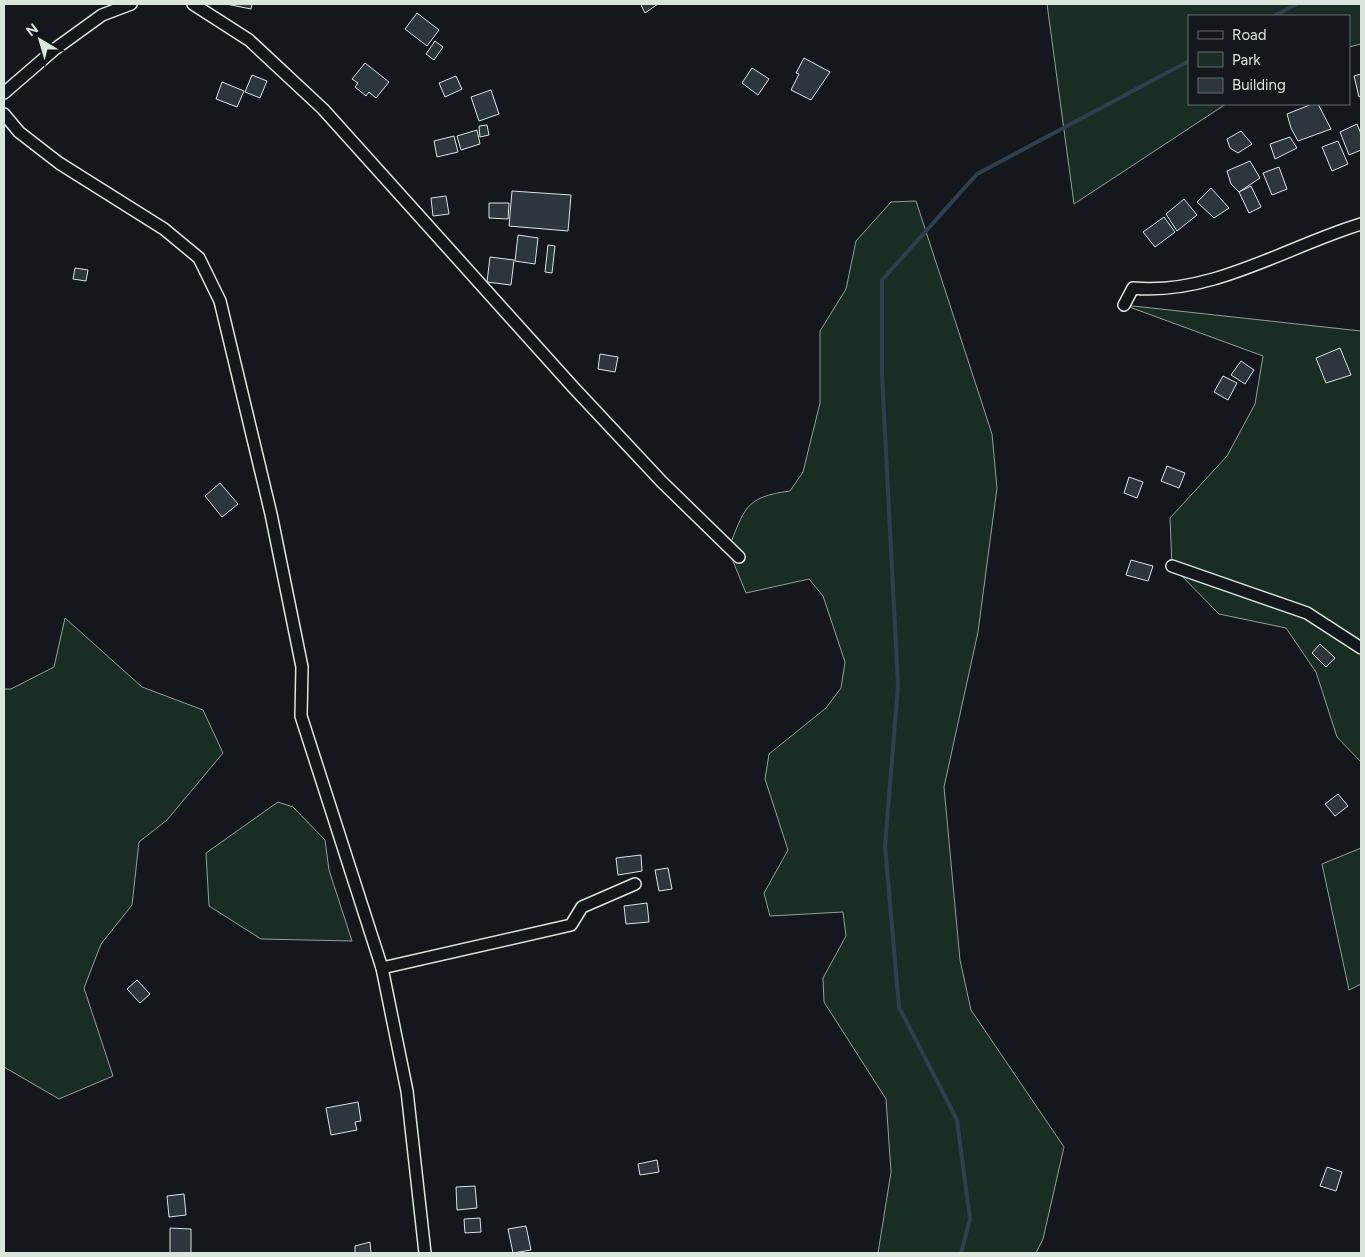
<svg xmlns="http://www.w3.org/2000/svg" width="1365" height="1257" font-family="Figtree,sans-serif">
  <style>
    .green { fill: #1a2d24; stroke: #939e99 }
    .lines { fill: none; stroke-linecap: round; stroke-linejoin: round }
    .stream { stroke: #2f3f4d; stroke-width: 4 }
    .building { fill: #2c363c; stroke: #d8e6dc }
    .street-casing { stroke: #d8e6dc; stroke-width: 14 }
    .street { stroke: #14181c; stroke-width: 11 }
  </style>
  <rect width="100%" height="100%" fill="#14181c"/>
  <g class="green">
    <path d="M1047,4H1361V44L1349,47V16H1189V104H1226L1074,204Z"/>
    <path d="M916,201L992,434L997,488L978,632L944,787L960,960L971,1010L1064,1147L1043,1239L1036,1253H878L891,1172L886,1099L824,1002L823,978L846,936L843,912L770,916L764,893L788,850L765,779L769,754L826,708L841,688L845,662L823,596L809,579L746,593L728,549C745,510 743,497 790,491L803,472L820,403V331L846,289L856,241L891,202Z"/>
    <path d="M1124,305L1361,331V762L1337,737L1316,672L1286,628L1219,614L1172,566L1170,518L1227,456L1255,404L1263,356Z"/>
    <path d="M65,618L142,687L203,710L223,753L167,820L139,842L132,905L101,944L84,988L113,1076L59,1099L4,1067V689H11L54,667Z"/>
    <path d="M278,802L293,807L325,840L329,870L352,941L261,939L209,906L206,853Z"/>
    <path d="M1361,848V984L1349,990L1322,864Z"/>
  </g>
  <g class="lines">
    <g class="stream">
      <path d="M1274,16L1297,4"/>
      <path d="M961,1253L970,1219L957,1120L899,1007L885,846L898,686L882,374V280L977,174L1189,61"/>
    </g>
  </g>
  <g class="building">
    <path d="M226,4H252L251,9Z"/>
    <path d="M643,4H658L645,13L641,5Z"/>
    <path d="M417,13L439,30L427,46L405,29Z"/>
    <path d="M435,41L443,47L434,60L426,54Z"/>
    <path d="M804,58L830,72L811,100L791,90L799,74L796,73Z"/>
    <path d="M365,63L389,82L376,98L369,92L366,96L355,87L358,83L352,79Z"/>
    <path d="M752,68L769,79L758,95L742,83Z"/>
    <path d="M1361,74V96L1359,97L1354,76Z"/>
    <path d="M252,75L267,81L260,98L245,92Z"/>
    <path d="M456,76L462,89L445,97L439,83Z"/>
    <path d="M222,82L244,91L237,107L216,99Z"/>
    <path d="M491,90L499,114L479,121L471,97Z"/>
    <path d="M1312,104H1318L1331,129L1298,141L1291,128L1287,114Z"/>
    <path d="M1357,124L1361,134V150L1349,155L1340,132Z"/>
    <path d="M487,125L489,135L480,137L479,126Z"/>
    <path d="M477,130L480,144L461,150L457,136Z"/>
    <path d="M1241,131L1252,144L1238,153L1230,148L1227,139Z"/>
    <path d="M454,136L458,152L437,157L434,141Z"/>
    <path d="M1290,137L1297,148L1275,159L1270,144Z"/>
    <path d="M1338,141L1348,164L1332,171L1322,147Z"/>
    <path d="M1250,161L1260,178L1239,192L1231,184L1227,171Z"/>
    <path d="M1279,167L1287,189L1272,195L1263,173Z"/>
    <path d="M1251,186L1261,207L1249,213L1239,192Z"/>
    <path d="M1211,188L1229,208L1214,218L1197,202Z"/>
    <path d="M512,191L571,195L568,231L509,226Z"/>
    <path d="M446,196L449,214L433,216L431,198Z"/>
    <path d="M1184,199L1197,215L1177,231L1166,214Z"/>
    <path d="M489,203H509L508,219L489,218Z"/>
    <path d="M1164,217L1175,232L1155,247L1143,232Z"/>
    <path d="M518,235L538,238L535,264L515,261Z"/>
    <path d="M548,245L555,246L552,273L545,272Z"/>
    <path d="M490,257L514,260L511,285L487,282Z"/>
    <path d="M75,268L88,270L86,281L73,279Z"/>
    <path d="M1340,348L1351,375L1326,383L1316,358Z"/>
    <path d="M600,354L618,357L615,372L598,369Z"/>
    <path d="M1241,361L1254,370L1245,384L1231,375Z"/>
    <path d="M1223,376L1237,383L1228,400L1214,392Z"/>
    <path d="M1167,466L1185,473L1179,488L1161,481Z"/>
    <path d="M1129,477L1143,482L1137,498L1124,493Z"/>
    <path d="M220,483L238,504L222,517L205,496Z"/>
    <path d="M1131,560L1153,566L1148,581L1126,575Z"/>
    <path d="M1320,644L1335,658L1326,667L1312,653Z"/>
    <path d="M1338,794L1348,806L1335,816L1325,804Z"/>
    <path d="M641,855L642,871L618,875L616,858Z"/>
    <path d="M668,868L672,889L659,891L655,870Z"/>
    <path d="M647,903L649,922L626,924L624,906Z"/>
    <path d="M137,980L150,994L140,1003L127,989Z"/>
    <path d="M358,1102L361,1121L355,1122L357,1130L331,1135L326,1108Z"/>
    <path d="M657,1160L659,1172L640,1175L638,1164Z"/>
    <path d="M1327,1167L1342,1172L1336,1191L1320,1186Z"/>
    <path d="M475,1186L477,1208L457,1210L456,1187Z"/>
    <path d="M184,1194L186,1215L169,1217L167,1196Z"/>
    <path d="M480,1218L481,1232L465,1233L464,1219Z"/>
    <path d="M526,1226L531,1250L513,1253L508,1229Z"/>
    <path d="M170,1228L191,1229V1253H170Z"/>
    <path d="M370,1242L371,1253H355V1246Z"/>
  </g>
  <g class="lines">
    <defs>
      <g id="street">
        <path d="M193,4L249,40L323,109L573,387L662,482L739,557"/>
        <path d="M4,93L55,49L102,15L131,4"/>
        <path d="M4,114L19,132L59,163L164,229L199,258L220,301L271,514L302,667L301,716L382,968L407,1091L425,1253"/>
        <path d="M1124,305L1133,288C1211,296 1288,246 1361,224"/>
        <path d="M1172,566L1307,613L1361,648"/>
        <path d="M382,968L571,925L582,907L635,884"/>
      </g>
    </defs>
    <use href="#street" class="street-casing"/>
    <use href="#street" class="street"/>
  </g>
  <rect width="1365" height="1257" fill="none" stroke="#d8e6dc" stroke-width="10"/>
  <rect x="1188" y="15" width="162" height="90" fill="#14181c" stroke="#626a69"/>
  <rect x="1198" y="31" width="25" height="8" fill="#14181c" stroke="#626a69"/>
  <text x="1232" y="40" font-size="15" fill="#d8e6dc">Road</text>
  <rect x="1198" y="52" width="25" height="15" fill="#1a2d24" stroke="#626a69"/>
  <text x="1232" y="65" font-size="15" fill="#d8e6dc">Park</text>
  <rect x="1198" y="78" width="25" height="15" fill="#2c363c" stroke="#626a69"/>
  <text x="1232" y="90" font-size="15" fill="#d8e6dc">Building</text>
  <g transform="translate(40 40) rotate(322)" stroke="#14181c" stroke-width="4" paint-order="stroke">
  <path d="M0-4L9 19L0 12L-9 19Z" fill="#d8e6dc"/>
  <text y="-8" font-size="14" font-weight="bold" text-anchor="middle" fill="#d8e6dc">N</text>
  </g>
</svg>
